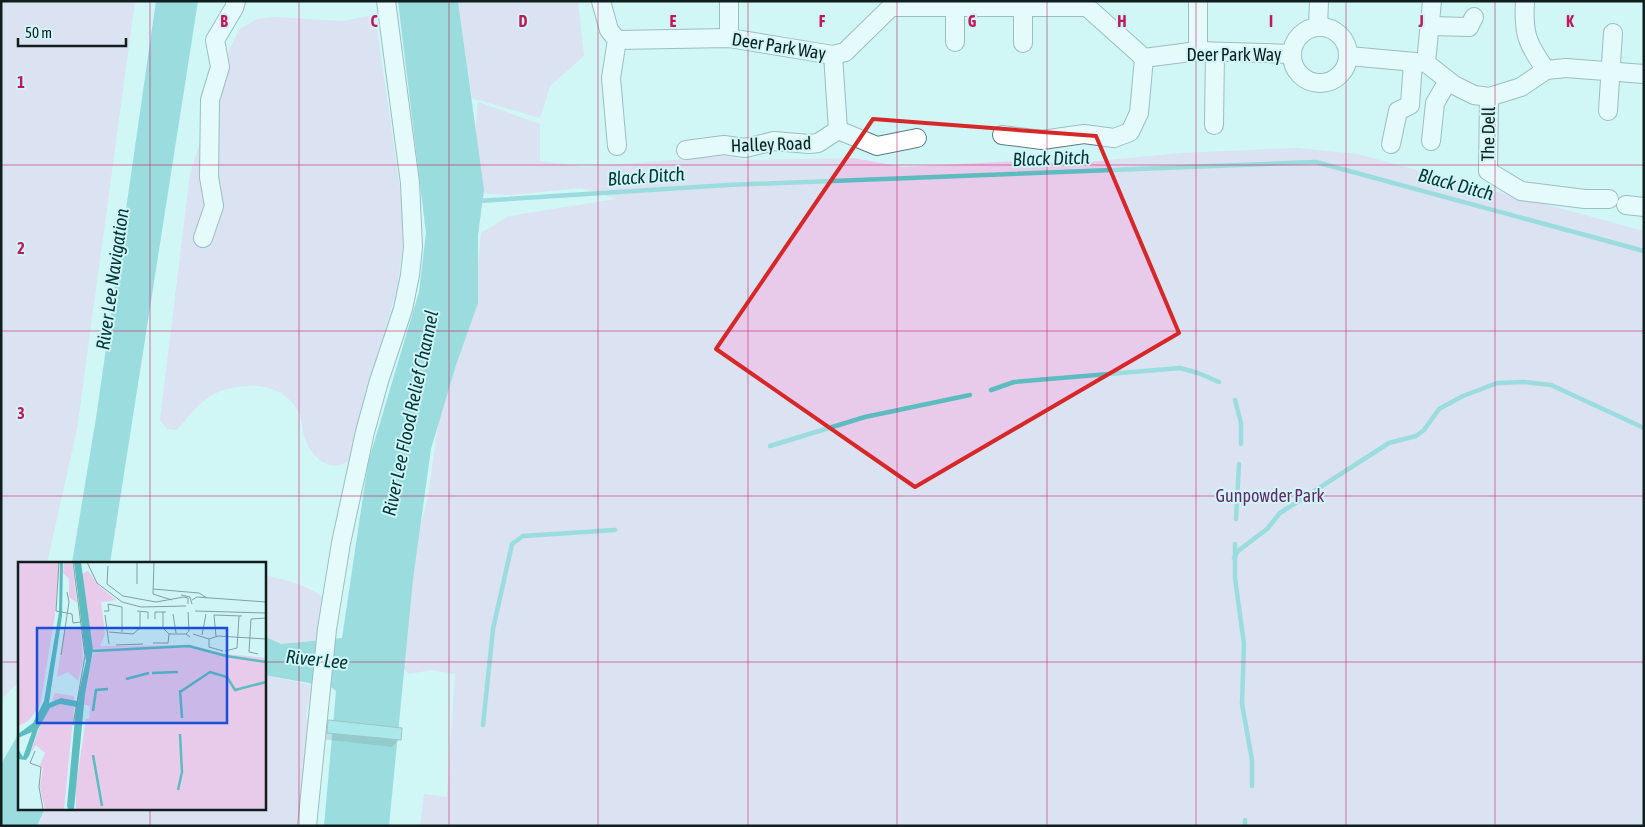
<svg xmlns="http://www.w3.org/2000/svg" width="1645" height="827" font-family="'Asap Condensed',sans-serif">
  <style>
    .green { fill: #e8caeb }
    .water { fill: #5cbcc0 }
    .shadow { fill: #0003 }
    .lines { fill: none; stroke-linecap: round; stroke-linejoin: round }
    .stream { stroke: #5cbcc0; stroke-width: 4.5 }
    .building { fill: #7ad9dd; stroke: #668889 }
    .minor-casing { stroke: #5b7c7e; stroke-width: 20 }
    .minor { stroke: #fff; stroke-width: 18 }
    .marked { fill: none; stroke: #d62828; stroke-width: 4; stroke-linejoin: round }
    .grid { fill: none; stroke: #c2185b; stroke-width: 1; stroke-opacity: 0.55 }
    .labels { text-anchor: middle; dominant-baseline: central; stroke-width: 4; stroke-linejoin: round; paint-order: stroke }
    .street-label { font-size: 18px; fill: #101e1e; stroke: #d0f5f6 }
    .park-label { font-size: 18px; fill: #632969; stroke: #d0f5f6 }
    .water-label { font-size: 19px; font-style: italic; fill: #063638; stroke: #d0f5f6 }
    .inset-river { fill: none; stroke: #5cbcc0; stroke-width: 2.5 }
    .inset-road { fill: none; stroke: #839fa0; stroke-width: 1 }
    .view { fill: #1d4ed8; fill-opacity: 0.15; stroke: #1d4ed8; stroke-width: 2.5 }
    .inset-edge { fill: none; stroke: #101e1e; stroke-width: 2.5 }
    .grid-label { font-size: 16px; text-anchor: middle; font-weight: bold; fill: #c2185b; stroke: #d0f5f6; stroke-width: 4; stroke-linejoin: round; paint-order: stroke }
  </style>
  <rect width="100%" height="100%" fill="#d0f5f6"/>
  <g class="green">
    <path d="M1,1H135L77,429L47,563H19V682L1,699Z"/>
    <path d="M458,1H578L584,56L550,86L540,118L472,98Z"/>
    <path d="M375,15L401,196L404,239L397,289L366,392L350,460C330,473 315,461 306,441C302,433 303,424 300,415C291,394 269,384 247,386C232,387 217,390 205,400C194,407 186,421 176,430L167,429L160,420L190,174L230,48L240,29L257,19L275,17L342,21Z"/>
    <path d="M478,102L540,124V161L584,167L725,156L744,160L853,158L904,167L1018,161L1079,163L1181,153L1297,148L1357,154L1644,231V826H420L424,794L447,797L455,674L431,670L409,674L396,660L417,540L427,501L442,400L475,301L481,233L509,216L617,199L581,188L511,195L475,193L473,162Z"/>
    <path d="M264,575C286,580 310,585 327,601L320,640L281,644L264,636Z"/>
    <path d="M264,675L311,685L317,691L309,700L306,715L312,735L301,826H38L45,808H264Z"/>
  </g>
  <g class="water">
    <path d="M156,1H198L110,563H72L96,418Z"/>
    <path d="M398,1H458L484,190L478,235V303L456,365L431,449L413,579L389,826H324L336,691L331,687L264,675V636L281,644L342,638L368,463L419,292L426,233Z"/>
    <path d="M19,733V808H45L37,826H1V764Z"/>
  </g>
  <path class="shadow" d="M329,721L399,740L392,747L321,739L322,729Z"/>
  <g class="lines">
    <g class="stream">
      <path d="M478,201L728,185L1316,162L1644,251"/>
      <path d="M991,390L1014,382L1180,368L1198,373L1219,382"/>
      <path d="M1235,400L1241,423V444"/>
      <path d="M770,446L865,417L970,395"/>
      <path d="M1236,519L1239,464"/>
      <path d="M1235,544V578L1244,644L1242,704L1252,760V786"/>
      <path d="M1234,558L1238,551L1267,529L1280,513L1389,443L1416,436L1424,430L1439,409L1463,396L1497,383L1524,382L1551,385L1644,428"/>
      <path d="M483,725L493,629L512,544L523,536L615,530"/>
      <path d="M1245,820V826"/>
    </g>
  </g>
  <path class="building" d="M328,720L402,728L401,740L327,733Z"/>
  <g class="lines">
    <defs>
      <g id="minor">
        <path d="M601,1L609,30L617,40L729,38L833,55L845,52L891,7H1087L1144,58L1198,51L1292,54"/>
        <path d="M729,1V38"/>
        <path d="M955,1V42"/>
        <path d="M1023,1V43"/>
        <path d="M1525,1C1523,33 1527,44 1546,70"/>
        <path d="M1431,26L1469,27L1474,17"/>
        <path d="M1318,27L1319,1"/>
        <circle cx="1320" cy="55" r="28"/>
        <path d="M1198,51V1"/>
        <path d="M833,55L838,130"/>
        <path d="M1349,56L1426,63L1454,85L1474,95L1489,97L1521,87L1546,70L1566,68L1644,74"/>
        <path d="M1426,63L1432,1"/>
        <path d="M1489,97L1488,171L1521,191L1585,199H1609"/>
        <path d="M1608,111L1613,33"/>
        <path d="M1214,125L1215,52"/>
        <path d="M838,130L877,146L917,138"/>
        <path d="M1002,135L1042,140L1084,134L1114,138L1130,132L1139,113L1144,58"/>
        <path d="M1431,141L1435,103L1448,81"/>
        <path d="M1391,144L1398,111L1410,105L1413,62"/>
        <path d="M617,146L611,78L617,40"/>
        <path d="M686,150L724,145L745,148L774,141L809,144L818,143L838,130"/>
        <path d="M1626,205L1644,207"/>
        <path d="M203,238L214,206L209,177L210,100L220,67L215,40L234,8L236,1"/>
        <path d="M307,826L327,629L341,543L365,432L379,381L403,309L410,275L413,247L410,183L386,1"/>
      </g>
    </defs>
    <use href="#minor" class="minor-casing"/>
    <use href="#minor" class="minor"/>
  </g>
  <path d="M0 0H1645V827H0ZM873,119L1096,136L1179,333L915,487L716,349Z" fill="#d0f5f6" fill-opacity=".55" fill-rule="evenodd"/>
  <path class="marked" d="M873,119L1096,136L1179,333L915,487L716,349Z"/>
  <path class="grid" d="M150,1V563M299,1V826M449,1V826M598,1V826M748,1V826M897,1V826M1047,1V826M1196,1V826M1346,1V826M1495,1V826M1,165H1644M1,331H1644M1,496H1644M1,662H19M264,662H1644M150,808V826"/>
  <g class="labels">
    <g class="street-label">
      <text transform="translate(779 46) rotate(9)">Deer Park Way</text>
      <text x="1234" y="54">Deer Park Way</text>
      <text transform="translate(1488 134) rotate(-89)">The Dell</text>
      <text transform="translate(771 144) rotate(-2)">Halley Road</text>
    </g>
    <g class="park-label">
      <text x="1270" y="495">Gunpowder Park</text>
    </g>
    <g class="water-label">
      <text transform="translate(1051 158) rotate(-2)">Black Ditch</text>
      <text transform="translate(646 176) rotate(-4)">Black Ditch</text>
      <text transform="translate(1456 184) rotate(15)">Black Ditch</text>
      <text transform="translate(112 279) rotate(-82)">River Lee Navigation</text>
      <text transform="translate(410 413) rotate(-78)">River Lee Flood Relief Channel</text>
      <text transform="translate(317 659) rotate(6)">River Lee</text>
    </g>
  </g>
  <g transform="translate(18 562)">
    <rect width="248" height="248" fill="#d0f5f6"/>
    <path d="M0,0H41L37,53L22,144L10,159L0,164ZM46,0H54L59,41L51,35V17L45,11ZM70,9L81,24L98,38L83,40L87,72L82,84L169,83L209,92L247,96V247H58V224L68,157H71L72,144L65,142L70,112L75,92L89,88H74L64,12ZM63,67L65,99L60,119L50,110L39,115L46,71L49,68ZM37,131L56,134V139L40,137L34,140ZM42,142L56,145L46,247H27L22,225L25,206L22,203L27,191L18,183L11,194L24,159L32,146Z" fill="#e8caeb"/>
    <path d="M42,0H45L44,54L31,141L43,136L59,139L68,99L56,0H63L75,88L67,132L56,247H50L49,244L58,145L42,142L32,146L20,167L11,194L8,198L0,197V187L5,195L14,170L0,176V172L15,161L26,139L41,50Z" fill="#5cbcc0"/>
    <path class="inset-river" d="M75,89L171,84L208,94L248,100M134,111L160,110M108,117L131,111M162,128L164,156M162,130L192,110L209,115L217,128L248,120M75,149L78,128L90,127M75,193L84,244M160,228L164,210L162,172"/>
    <path class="inset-road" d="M41,0L38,49L54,52L55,61L63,60M69,0L79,21L104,40L123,45L168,44M136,0L135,32L154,38M90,4L89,22L105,34L138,40L166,35L170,36V42M119,22V0M135,27L181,31L189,36M163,33L172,35L174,42M174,38L179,35L248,40M86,49H91L90,42L104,45V70M119,49L130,50V57M177,49L248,51M122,50V66M170,50L171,69L168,72L172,75M155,52L158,71M87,53L91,82M137,57V50H148M145,66V50M91,70L115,72L122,66H145L151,72H168M175,72L191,77L200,74L248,77M184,73L188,52M198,74L196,53L224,54M191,77V85L205,89M135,81H150L151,72M98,83L125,82M207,89L219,86L221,54M240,92L231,90L233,57L248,56M43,93L51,40L49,30M55,163L67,94L55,0M17,189L12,201L23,205L21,225L25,247"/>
    <path class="view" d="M19,66H209V161H19Z"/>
    <rect width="248" height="248" class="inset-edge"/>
  </g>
  <g class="grid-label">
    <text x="224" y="27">B</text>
    <text x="374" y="27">C</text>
    <text x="523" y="27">D</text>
    <text x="673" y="27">E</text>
    <text x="822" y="27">F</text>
    <text x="972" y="27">G</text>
    <text x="1122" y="27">H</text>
    <text x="1271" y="27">I</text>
    <text x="1421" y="27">J</text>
    <text x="1570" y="27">K</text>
    <text x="21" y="88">1</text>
    <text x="21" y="254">2</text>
    <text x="21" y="419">3</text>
  </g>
  <rect width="1645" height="827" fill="none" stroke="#101e1e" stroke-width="5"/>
  <path d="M18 38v8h108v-8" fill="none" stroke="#101e1e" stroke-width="2.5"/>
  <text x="25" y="38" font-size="15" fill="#101e1e" stroke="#d0f5f6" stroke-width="4" paint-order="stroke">50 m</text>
</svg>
